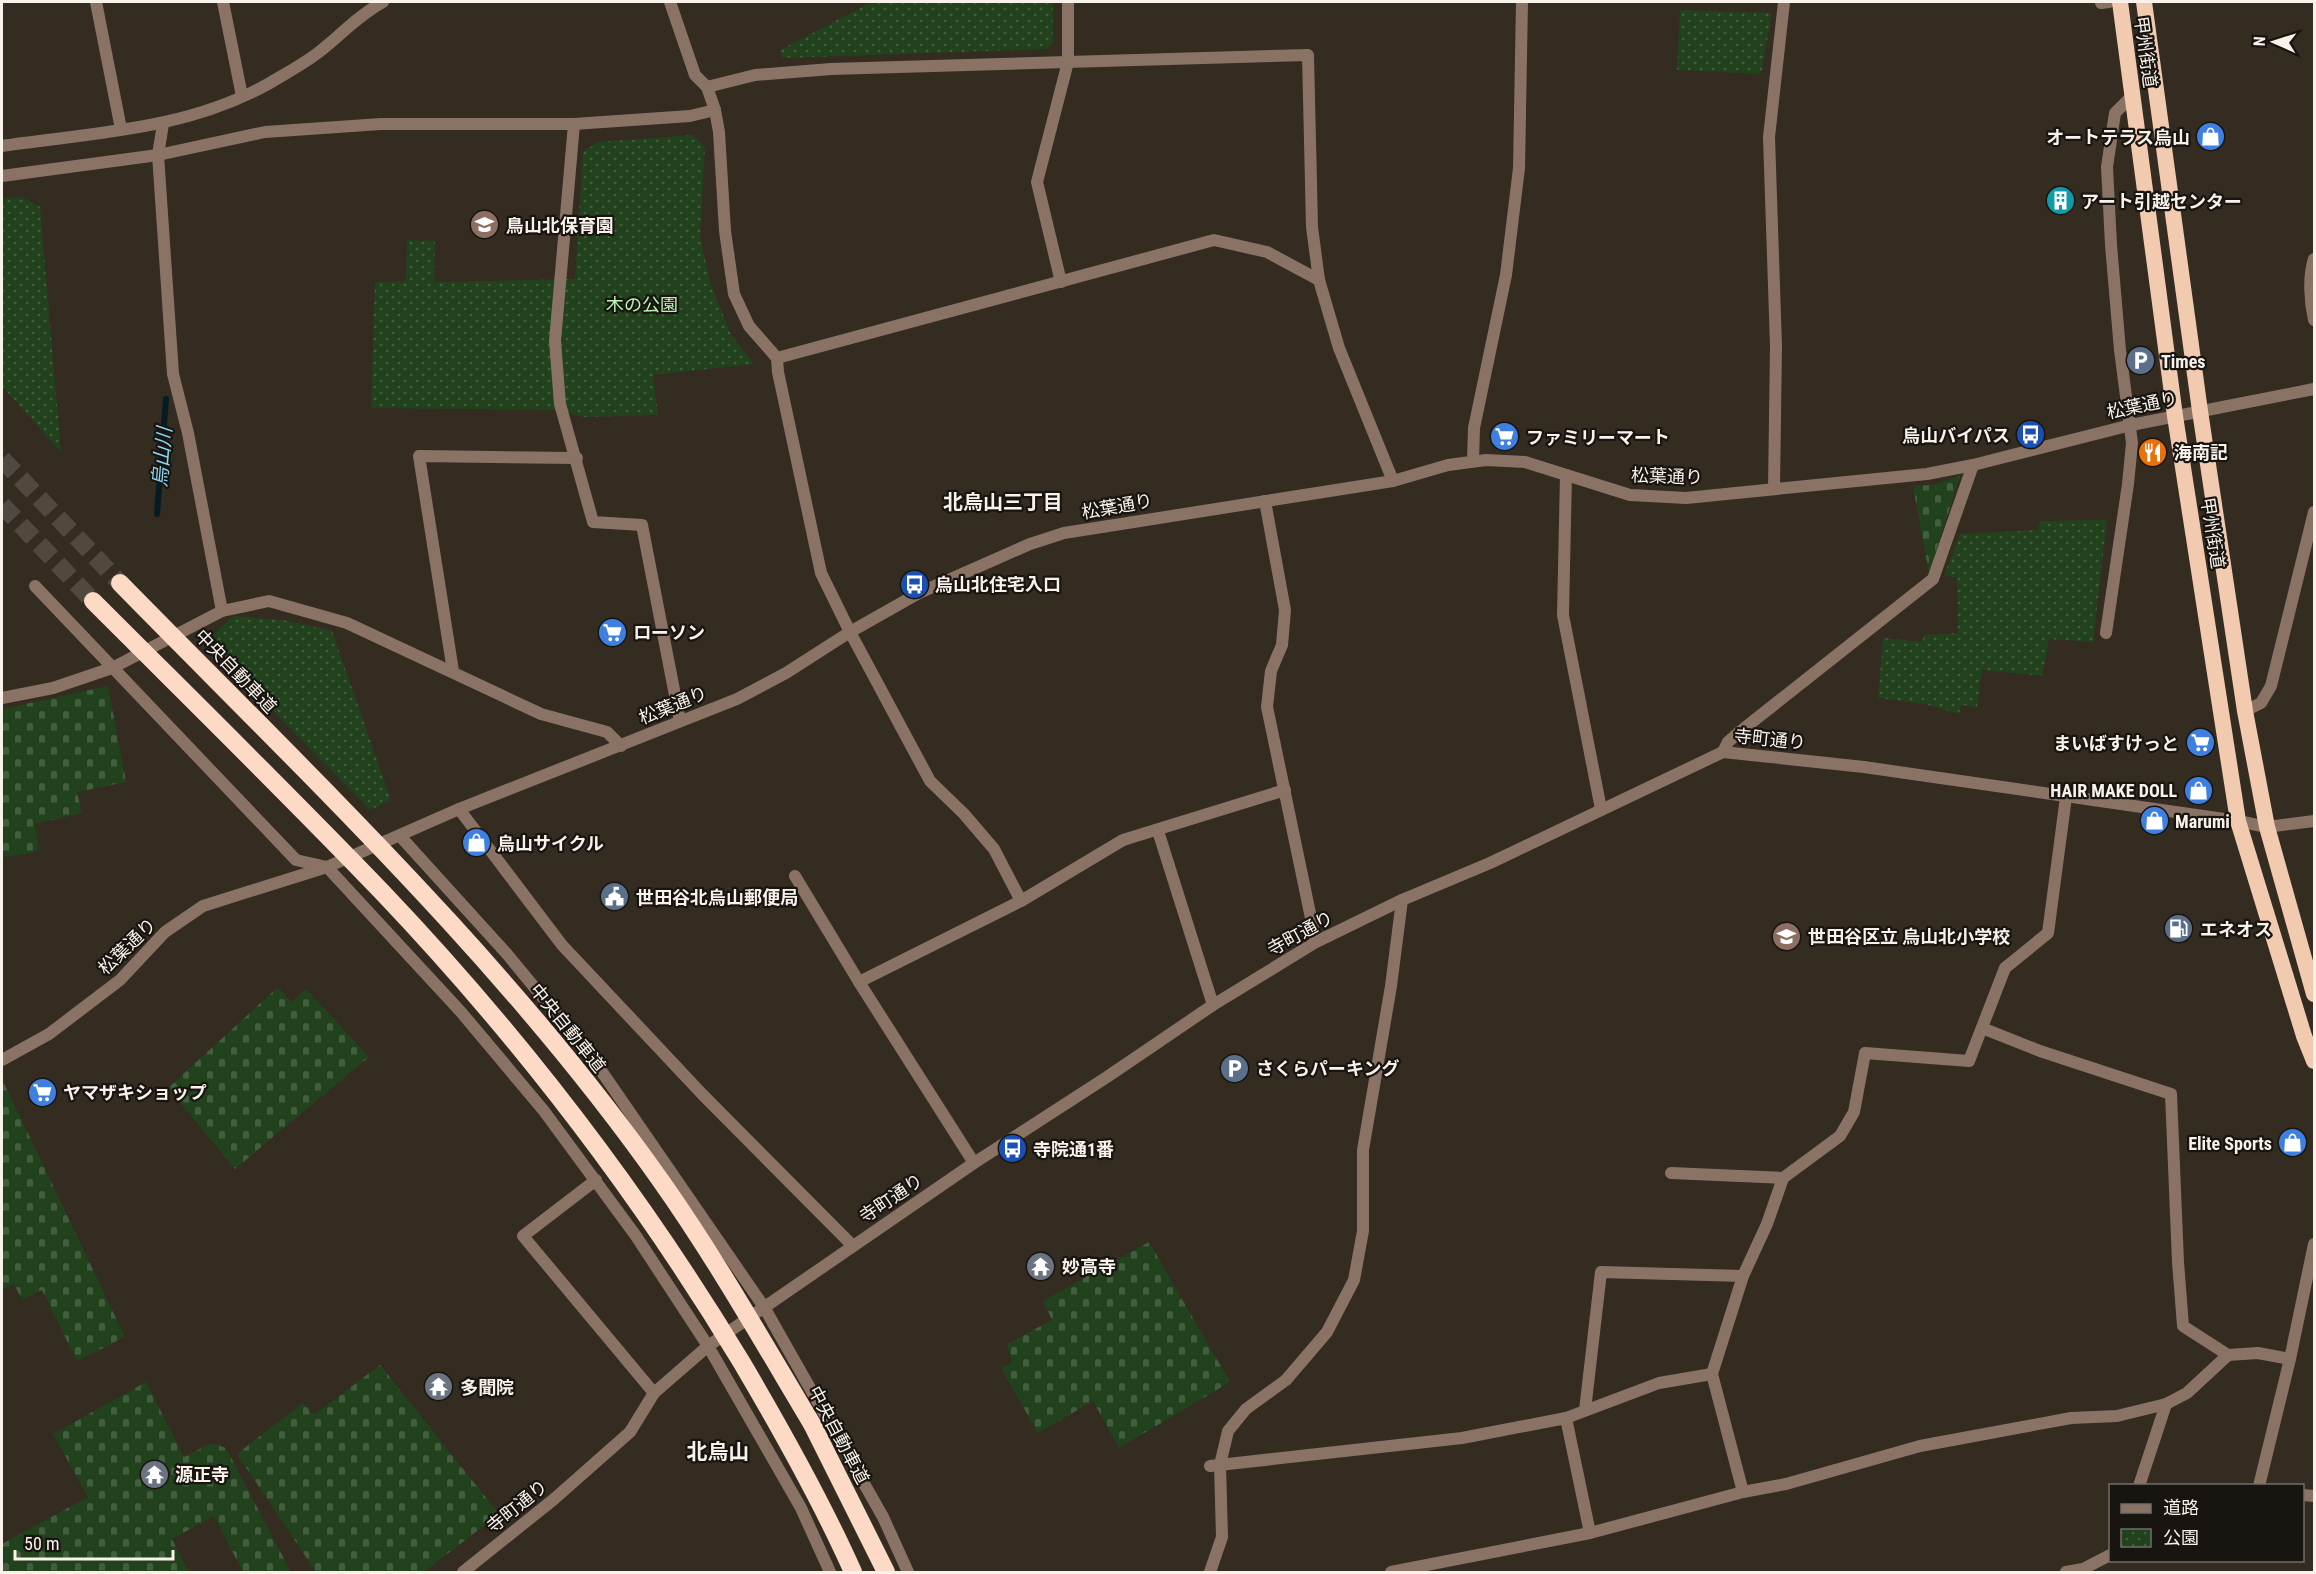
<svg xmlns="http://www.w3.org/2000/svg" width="2316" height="1574" font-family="'Roboto Condensed','Noto Sans JP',sans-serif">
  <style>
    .cemetery { fill: url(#cemetery-stones) }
    .park { fill: url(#park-dots) }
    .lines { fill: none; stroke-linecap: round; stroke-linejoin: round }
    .stream { stroke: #071b24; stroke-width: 6 }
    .motorway-tunnel { stroke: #51493f; stroke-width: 18; stroke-dasharray: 18 9; stroke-linecap: butt }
    .pedestrian { stroke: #8a7365; stroke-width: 12 }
    .minor { stroke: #8a7365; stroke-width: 12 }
    .tertiary { stroke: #8a7365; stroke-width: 12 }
    .trunk { stroke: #f2cab0; stroke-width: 16 }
    .motorway { stroke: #fddac5; stroke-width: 18 }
    .motorway-bridge { stroke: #fddac5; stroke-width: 18 }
    .labels { text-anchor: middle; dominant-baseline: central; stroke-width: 4.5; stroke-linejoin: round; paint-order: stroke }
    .street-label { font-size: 18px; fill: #f8f2eb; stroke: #181410 }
    .poi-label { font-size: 18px; font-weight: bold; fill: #f8f2eb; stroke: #181410; text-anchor: start }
    .park-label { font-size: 18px; fill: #b9f4b0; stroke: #181410 }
    .water-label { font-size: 20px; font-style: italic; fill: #8bd5f7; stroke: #181410 }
    .neighbourhood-label { font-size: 20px; font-weight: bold; fill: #f8f2eb; stroke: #181410 }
    .quarter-label { font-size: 21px; font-weight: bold; fill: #f8f2eb; stroke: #181410 }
  </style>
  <defs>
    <pattern id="cemetery-stones" width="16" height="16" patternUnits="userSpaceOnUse" patternTransform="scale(1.5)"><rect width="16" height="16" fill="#22421d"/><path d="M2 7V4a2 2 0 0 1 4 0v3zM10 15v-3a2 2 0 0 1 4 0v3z" fill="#435e3e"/></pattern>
    <pattern id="park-dots" width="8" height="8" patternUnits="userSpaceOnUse" patternTransform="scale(1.5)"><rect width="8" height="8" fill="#22421d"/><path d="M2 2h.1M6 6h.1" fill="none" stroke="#435e3e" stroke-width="1.8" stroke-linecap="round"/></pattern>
  </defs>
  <rect width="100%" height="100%" fill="#342b21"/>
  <g class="cemetery">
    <path d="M1960,476L1929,573L1913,486L1932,485Z"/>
    <path d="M108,686L126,782L77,792L82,813L35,824L39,848L32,853L4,857L2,844V709Z"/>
    <path d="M278,987L291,1002L306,989L369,1057L235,1169L168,1088Z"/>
    <path d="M4,1083L125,1337L77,1361L42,1290L22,1300L14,1284L2,1290V1084Z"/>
    <path d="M1149,1242L1230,1382L1119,1448L1093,1401L1038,1433L1001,1368L1012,1363L1007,1344L1052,1320L1043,1301Z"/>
    <path d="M380,1365L499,1514L424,1572H316L237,1454L303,1403L314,1415Z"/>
    <path d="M146,1382L184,1457L211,1443L226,1448L291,1572H243L214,1516L172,1539L189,1572H2V1544L88,1497L53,1434Z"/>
  </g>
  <g class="park">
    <path d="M872,2H1053V43L1046,49L782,58L780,50Z"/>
    <path d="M1680,10L1772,13L1761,74L1677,70Z"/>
    <path d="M693,135L705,147L700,236L710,282L731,335L754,364L653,375L658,415L584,417L555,410L371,408L375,282L406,281L407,240L435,241L434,282L575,279L583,152L598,142Z"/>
    <path d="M22,197L40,207L61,452L2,386V198Z"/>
    <path d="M2107,520L2093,642L2049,639L2042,676L1982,670L1977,707L1961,705L1959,714L1925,704L1878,698L1883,638L1922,642L1924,635L1958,633L1957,577L1944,576L1960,534L2038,530L2040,521Z"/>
    <path d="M233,616L283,620L332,631L391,800L370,810L206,642Z"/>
  </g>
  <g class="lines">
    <path class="stream" d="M157,514L166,399"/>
    <g class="motorway-tunnel">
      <path d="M2,459L120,583"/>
      <path d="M2,505L93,601"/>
    </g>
    <path class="pedestrian" d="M2101,3L2109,2"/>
    <g class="minor">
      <path d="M96,2L121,129"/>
      <path d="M223,2L242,96"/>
      <path d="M670,2L695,75L707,87L715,110L719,132L725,231L734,294L749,326L777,358L778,372L821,573L850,632L930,781L964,814L994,849L1021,901"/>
      <path d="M707,87L755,75L831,69L1308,55L1312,227L1319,280L1339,348L1393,481"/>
      <path d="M163,124L158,155L173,374L188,433L222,611"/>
      <path d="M574,124L555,341L560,404L593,522L642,525L680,721"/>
      <path d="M2,146C92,133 186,130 268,84C283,75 300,66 315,55C338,38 357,16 383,2"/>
      <path d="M2,176L158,155L265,132L381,124H574L690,116L715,110"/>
      <path d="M2314,259C2308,277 2310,302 2314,320"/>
      <path d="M1061,282L1037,182L1068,62V2"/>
      <path d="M777,358L1214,240L1267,252L1319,280"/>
      <path d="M1473,461L1474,428L1506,275L1519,168L1522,2"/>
      <path d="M1566,475L1563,615L1601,809"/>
      <path d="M1774,488L1776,346L1769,137L1784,2"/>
      <path d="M1265,501L1285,610L1282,645L1271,671L1267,707L1316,942"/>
      <path d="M35,586L296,860L327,867L461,1012L544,1111L636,1236L708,1346L801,1508L830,1572"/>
      <path d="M2106,633L2128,484L2132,443L2120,350L2111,245L2107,167L2115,113L2133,95"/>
      <path d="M453,671L419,456L577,458"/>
      <path d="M2,698L53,688L112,668L222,611L269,601L347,623L541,714L607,732L621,746"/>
      <path d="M2245,711L2261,703L2271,686L2314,512"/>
      <path d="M1723,752L1728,742L1737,734L1933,579L1973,465"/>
      <path d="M459,809L562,945L702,1094L853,1246"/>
      <path d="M1158,831L1213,1005"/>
      <path d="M400,836L507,954L591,1056L764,1307L883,1517L908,1572"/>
      <path d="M795,876L859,982L974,1163"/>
      <path d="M859,982L1021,901L1123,840L1285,790"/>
      <path d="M1982,1028L2040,1051L2171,1094L2178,1262L2183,1326L2228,1355"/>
      <path d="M1671,1173L1783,1178L1840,1136L1854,1112L1865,1053L1969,1061L2005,968L2048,933L2066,797"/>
      <path d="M596,1180L523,1236L654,1393"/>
      <path d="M1585,1410L1601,1272L1743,1276"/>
      <path d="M1566,1418L1590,1533"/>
      <path d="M1210,1466L1462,1438L1566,1418L1659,1383L1712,1374"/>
      <path d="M2139,1486L2166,1404"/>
      <path d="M2259,1486L2290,1359L2314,1244"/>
      <path d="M1743,1492L1712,1374L1743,1276L1767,1224L1783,1178"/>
      <path d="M2302,1495L2314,1496"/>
      <path d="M463,1572L553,1500L630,1432L654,1393L708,1346L974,1163L1107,1077L1213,1005L1316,942L1402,900L1490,863L1723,752L1864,767L2238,821"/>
      <path d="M1210,1572L1222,1537L1220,1465L1228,1431L1246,1409L1286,1380L1327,1332L1354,1280L1363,1231V1150L1391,986L1402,900"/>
      <path d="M1391,1572L1590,1533L1743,1492L1786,1484L1920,1446L2071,1418L2117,1416L2166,1404L2187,1393L2228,1355L2258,1353L2290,1359"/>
      <path d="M2066,1572L2083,1569L2110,1555"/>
    </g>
    <g class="tertiary">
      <path d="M2238,821L2267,827L2314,821"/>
      <path d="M2,1060L49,1034L120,980L165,932L203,906L327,867L459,809L737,699L786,673L850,632L919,593L1030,544L1064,533L1393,481L1448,465L1486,460L1525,462L1630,495L1686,498L1927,474L1973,465L2131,425L2314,389"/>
    </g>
    <g class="trunk">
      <path d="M2120,2L2175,416L2238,821L2304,1036L2314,1061"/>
      <path d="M2144,2L2200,411L2245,711L2267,827L2314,994"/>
    </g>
    <path class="motorway" d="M812,1424L886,1572"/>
    <g class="motorway-bridge">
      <path d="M120,583C308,775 506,961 661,1181C716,1259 763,1342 812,1424"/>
      <path d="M93,601C190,698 288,794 383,893C519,1036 640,1194 742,1363C782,1431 821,1500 853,1572"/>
    </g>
  </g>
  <defs>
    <symbol id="shop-disc" viewBox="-11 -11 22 22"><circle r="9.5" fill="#3f7fe0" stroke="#181410"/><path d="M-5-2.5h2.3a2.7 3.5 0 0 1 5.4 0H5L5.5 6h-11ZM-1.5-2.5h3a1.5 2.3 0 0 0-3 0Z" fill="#fff"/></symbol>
    <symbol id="building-disc" viewBox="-11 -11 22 22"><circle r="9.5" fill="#0f9aa8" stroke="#181410"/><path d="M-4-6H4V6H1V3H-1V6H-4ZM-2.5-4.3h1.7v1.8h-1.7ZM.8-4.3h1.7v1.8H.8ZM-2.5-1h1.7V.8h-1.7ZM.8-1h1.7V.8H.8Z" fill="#fff"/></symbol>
    <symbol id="school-disc" viewBox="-11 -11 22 22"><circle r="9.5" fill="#8d6e63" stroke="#181410"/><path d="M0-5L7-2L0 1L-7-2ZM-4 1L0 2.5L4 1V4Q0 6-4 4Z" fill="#fff"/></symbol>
    <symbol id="parking-disc" viewBox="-11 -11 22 22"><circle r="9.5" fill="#5c6f8a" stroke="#181410"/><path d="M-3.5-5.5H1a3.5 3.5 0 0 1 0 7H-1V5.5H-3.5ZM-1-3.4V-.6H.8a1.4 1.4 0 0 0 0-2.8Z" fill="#fff"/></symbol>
    <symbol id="bus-disc" viewBox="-11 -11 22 22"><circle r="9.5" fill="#1a4fb4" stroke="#181410"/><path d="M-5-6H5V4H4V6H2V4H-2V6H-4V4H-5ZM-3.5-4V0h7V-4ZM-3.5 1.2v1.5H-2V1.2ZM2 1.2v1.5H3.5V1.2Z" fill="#fff"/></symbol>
    <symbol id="supermarket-disc" viewBox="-11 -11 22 22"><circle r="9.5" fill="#3f7fe0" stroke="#181410"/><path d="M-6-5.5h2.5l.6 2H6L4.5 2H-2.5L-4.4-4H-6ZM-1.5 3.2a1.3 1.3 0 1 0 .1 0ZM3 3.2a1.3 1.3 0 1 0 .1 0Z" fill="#fff"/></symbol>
    <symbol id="restaurant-disc" viewBox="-11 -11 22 22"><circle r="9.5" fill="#e8710a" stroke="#181410"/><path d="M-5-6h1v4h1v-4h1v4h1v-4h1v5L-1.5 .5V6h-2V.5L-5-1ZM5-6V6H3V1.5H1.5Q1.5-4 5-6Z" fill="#fff"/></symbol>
    <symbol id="civic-disc" viewBox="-11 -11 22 22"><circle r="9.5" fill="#5c6f8a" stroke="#181410"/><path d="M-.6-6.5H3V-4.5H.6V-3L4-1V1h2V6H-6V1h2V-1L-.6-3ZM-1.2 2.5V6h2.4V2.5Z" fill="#fff"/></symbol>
    <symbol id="fuel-disc" viewBox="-11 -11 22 22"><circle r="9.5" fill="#5c6f8a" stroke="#181410"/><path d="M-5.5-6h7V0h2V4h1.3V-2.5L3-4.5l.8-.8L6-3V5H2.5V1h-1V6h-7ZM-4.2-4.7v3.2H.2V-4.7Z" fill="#fff"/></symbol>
    <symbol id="temple-disc" viewBox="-11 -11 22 22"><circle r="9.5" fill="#6b7280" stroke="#181410"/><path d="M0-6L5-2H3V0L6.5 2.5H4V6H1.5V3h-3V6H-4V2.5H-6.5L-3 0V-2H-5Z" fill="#fff"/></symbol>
  </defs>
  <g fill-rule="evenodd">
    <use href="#shop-disc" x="2194" y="120" width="33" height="33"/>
    <use href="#building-disc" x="2044" y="184" width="33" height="33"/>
    <use href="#school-disc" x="468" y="208" width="33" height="33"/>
    <use href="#parking-disc" x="2124" y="344" width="33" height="33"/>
    <use href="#bus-disc" x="2014" y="418" width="33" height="33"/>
    <use href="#supermarket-disc" x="1488" y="420" width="33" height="33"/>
    <use href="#restaurant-disc" x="2136" y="436" width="33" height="33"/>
    <use href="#bus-disc" x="898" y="568" width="33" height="33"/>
    <use href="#supermarket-disc" x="596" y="616" width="33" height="33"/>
    <use href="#supermarket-disc" x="2184" y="726" width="33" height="33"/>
    <use href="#shop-disc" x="2182" y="774" width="33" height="33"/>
    <use href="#shop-disc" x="2138" y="804" width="33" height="33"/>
    <use href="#shop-disc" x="460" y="826" width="33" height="33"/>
    <use href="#civic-disc" x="598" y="880" width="33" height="33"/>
    <use href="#fuel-disc" x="2162" y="912" width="33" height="33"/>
    <use href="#school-disc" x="1770" y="920" width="33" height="33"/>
    <use href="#parking-disc" x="1218" y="1052" width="33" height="33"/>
    <use href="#supermarket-disc" x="26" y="1076" width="33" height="33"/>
    <use href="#shop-disc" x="2276" y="1126" width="33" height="33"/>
    <use href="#bus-disc" x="996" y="1132" width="33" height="33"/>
    <use href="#temple-disc" x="1024" y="1250" width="33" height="33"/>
    <use href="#temple-disc" x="422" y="1370" width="33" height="33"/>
    <use href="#temple-disc" x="138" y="1458" width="33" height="33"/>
  </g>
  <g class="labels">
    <g class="street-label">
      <text transform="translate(2146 52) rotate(82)">甲州街道</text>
      <text transform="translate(2142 405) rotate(-12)">松葉通り</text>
      <text transform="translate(1667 476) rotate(2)">松葉通り</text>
      <text transform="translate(1117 506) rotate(-10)">松葉通り</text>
      <text transform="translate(2213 533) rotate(81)">甲州街道</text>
      <text transform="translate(236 671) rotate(46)">中央自動車道</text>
      <text transform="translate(673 705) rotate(-22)">松葉通り</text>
      <text transform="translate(1770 739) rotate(6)">寺町通り</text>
      <text transform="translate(1300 933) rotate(-29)">寺町通り</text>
      <text transform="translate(127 946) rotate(-44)">松葉通り</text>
      <text transform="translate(568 1028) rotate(51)">中央自動車道</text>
      <text transform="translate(891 1198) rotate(-34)">寺町通り</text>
      <text transform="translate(839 1435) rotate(62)">中央自動車道</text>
      <text transform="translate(517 1506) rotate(-39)">寺町通り</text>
    </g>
    <g class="poi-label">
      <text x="2190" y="137" text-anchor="end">オートテラス烏山</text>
      <text x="2081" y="201">アート引越センター</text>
      <text x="506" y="225">鳥山北保育園</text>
      <text x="2161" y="361">Times</text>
      <text x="2010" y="435" text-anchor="end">烏山バイパス</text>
      <text x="1526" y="437">ファミリーマート</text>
      <text x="2174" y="452">海南記</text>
      <text x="935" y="584">烏山北住宅入口</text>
      <text x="633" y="632">ローソン</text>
      <text x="2179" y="743" text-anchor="end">まいばすけっと</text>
      <text x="2177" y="790" text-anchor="end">HAIR MAKE DOLL</text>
      <text x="2175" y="821">Marumi</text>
      <text x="497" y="843">烏山サイクル</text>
      <text x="636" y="897">世田谷北烏山郵便局</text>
      <text x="2200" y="929">エネオス</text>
      <text x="1808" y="936">世田谷区立 烏山北小学校</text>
      <text x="1256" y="1068">さくらパーキング</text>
      <text x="63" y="1092">ヤマザキショップ</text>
      <text x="2272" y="1143" text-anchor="end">Elite Sports</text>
      <text x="1033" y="1149">寺院通1番</text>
      <text x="1062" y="1266">妙高寺</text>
      <text x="460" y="1387">多聞院</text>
      <text x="175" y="1474">源正寺</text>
    </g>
    <g class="park-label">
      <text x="642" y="304">木の公園</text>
    </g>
    <g class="water-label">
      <text transform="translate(162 457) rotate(-85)">烏山川</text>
    </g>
    <g class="neighbourhood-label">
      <text x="1003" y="502">北烏山三丁目</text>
    </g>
    <g class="quarter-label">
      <text x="718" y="1452">北烏山</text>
    </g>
  </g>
  <rect width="2316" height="1574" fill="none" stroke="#f8f2eb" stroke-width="6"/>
  <rect x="2109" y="1484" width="195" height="78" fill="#181410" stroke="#726d68" stroke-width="1.5"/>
  <rect x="2121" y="1504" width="30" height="9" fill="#8a7365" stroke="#726d68" stroke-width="1.5"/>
  <text x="2163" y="1514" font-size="18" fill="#f8f2eb">道路</text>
  <rect x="2121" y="1529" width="30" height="18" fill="url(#park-dots)" stroke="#726d68" stroke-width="1.5"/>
  <text x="2163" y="1544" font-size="18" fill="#f8f2eb">公園</text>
  <g transform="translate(2274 42) rotate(273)" stroke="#181410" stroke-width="4.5" paint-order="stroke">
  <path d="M0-4.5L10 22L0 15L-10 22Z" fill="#f8f2eb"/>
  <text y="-9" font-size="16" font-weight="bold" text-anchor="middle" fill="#f8f2eb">N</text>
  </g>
  <path d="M15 1550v9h158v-9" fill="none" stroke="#f8f2eb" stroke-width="3"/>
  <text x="24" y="1550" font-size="18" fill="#f8f2eb" stroke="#181410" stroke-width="4.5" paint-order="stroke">50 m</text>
</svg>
